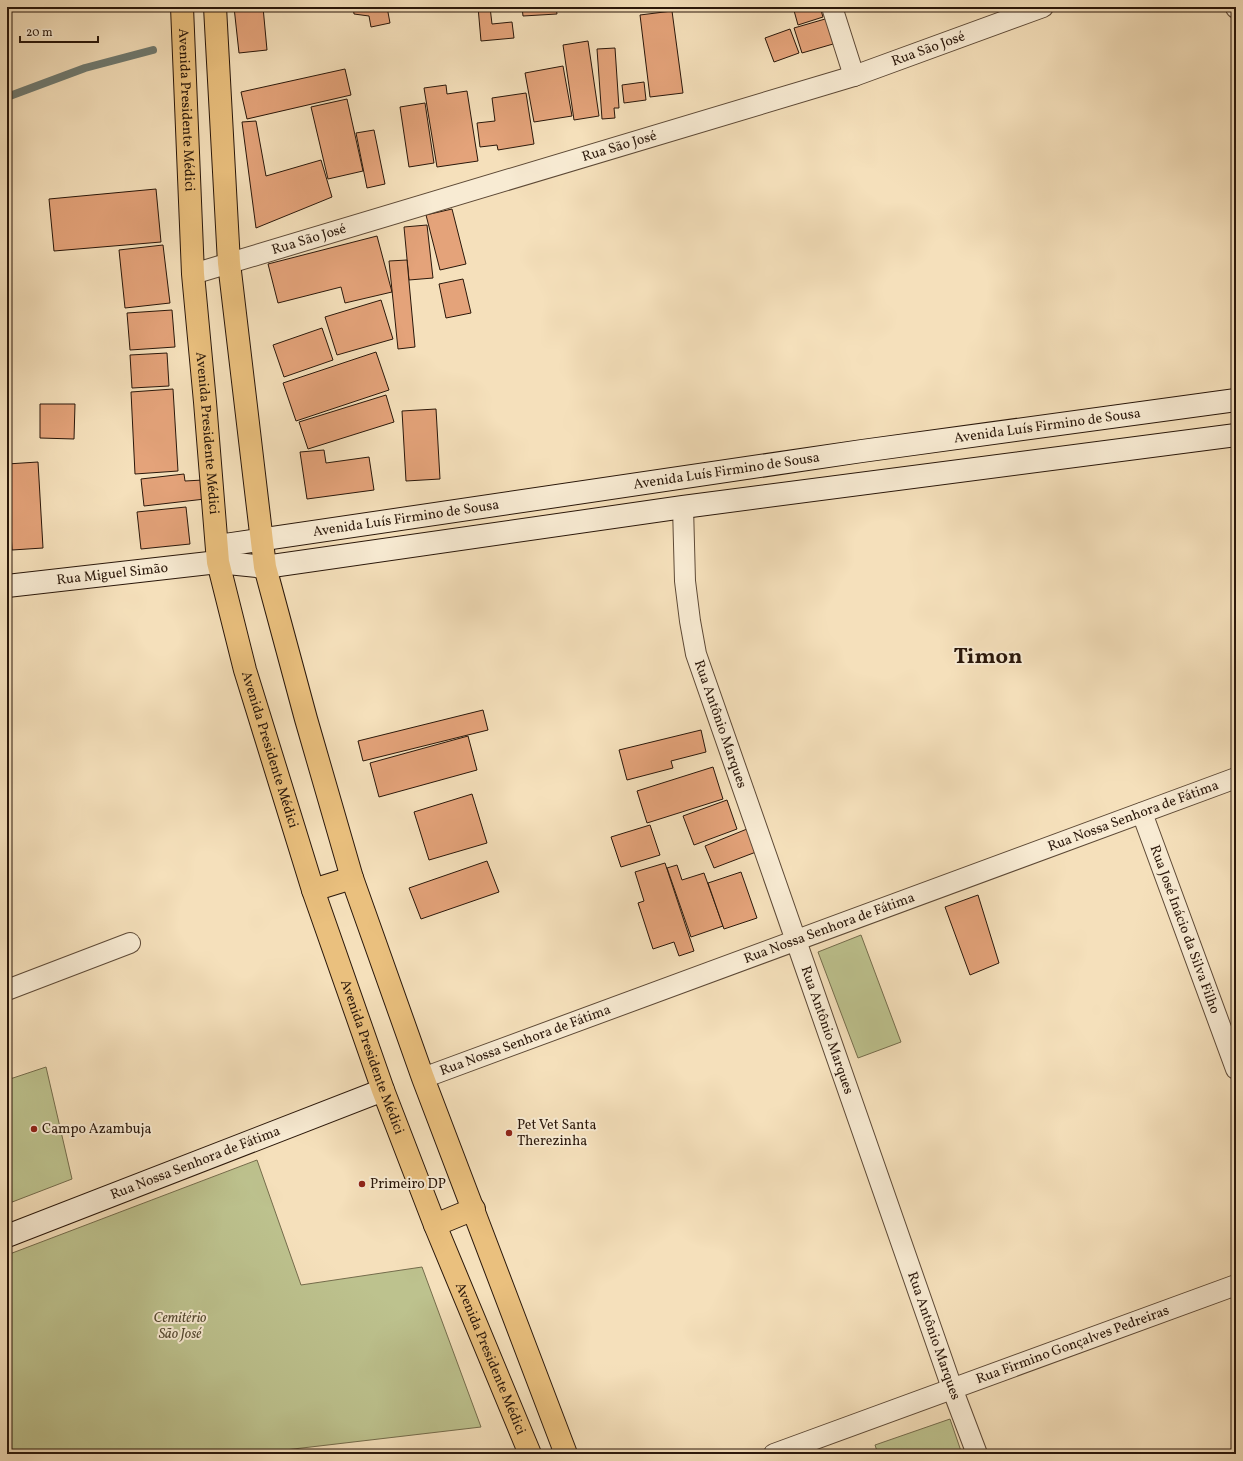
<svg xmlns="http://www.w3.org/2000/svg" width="1243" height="1461" font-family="Vollkorn,serif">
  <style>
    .green { fill: #bdc28e; stroke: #746c4c }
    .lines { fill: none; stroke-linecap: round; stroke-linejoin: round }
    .stream { stroke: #6f7a71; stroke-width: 8 }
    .building { fill: #e4a37a; stroke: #2a170a }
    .street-casing { stroke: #5d4936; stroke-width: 22 }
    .secondary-casing { stroke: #2a170a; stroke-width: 24 }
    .primary-casing { stroke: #2a170a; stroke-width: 24 }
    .street { stroke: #f8ebd3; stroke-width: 20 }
    .secondary { stroke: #f8ebd3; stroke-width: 22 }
    .primary { stroke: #eac07e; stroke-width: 22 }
    .poi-dot { fill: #8f2418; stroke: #f8ebd3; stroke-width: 1.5 }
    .labels { text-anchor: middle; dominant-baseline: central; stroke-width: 4; stroke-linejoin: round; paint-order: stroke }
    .street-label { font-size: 14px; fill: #2a170a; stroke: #f8ebd3 }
    .poi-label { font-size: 14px; fill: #2a170a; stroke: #f8ebd3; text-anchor: start }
    .park-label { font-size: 14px; font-style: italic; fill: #564a32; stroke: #f8ebd3 }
    .town-label { font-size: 22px; font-weight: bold; fill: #2a170a; stroke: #f8ebd3 }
  </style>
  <rect width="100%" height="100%" fill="#f5e0bb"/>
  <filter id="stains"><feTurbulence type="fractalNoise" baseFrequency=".005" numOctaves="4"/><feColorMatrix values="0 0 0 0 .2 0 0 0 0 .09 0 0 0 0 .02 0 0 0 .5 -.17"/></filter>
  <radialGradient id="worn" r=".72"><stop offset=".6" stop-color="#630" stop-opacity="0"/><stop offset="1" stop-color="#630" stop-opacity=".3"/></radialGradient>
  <g class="green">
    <path d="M861,935L901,1042L858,1058L818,952Z"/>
    <path d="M46,1067L72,1179L7,1204V1080Z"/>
    <path d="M257,1160L301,1285L422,1267L481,1427L251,1454H7V1255Z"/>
    <path d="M950,1419L962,1454H878L875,1445Z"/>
  </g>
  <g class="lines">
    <path class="stream" d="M7,97L85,68L153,50"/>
  </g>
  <g class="building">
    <path d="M234,7H263L267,50L239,53Z"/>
    <path d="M353,7H387L390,23L371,27L369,16L354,14Z"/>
    <path d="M401,7H424L401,11Z"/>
    <path d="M478,7H490L492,24L512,22L514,38L481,41Z"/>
    <path d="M522,7H556L557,14L523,16Z"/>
    <path d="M793,7H820L823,17L798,25Z"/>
    <path d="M672,11L683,93L650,97L640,15Z"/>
    <path d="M832,17L840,42L802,53L794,28Z"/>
    <path d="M790,29L799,53L774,62L765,38Z"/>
    <path d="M588,41L599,116L574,120L563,45Z"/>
    <path d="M615,48L619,108H614L615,118L602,119L597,49Z"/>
    <path d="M563,66L572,116L534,122L525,73Z"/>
    <path d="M345,69L351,95L247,119L241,92Z"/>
    <path d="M644,82L646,100L624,103L622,85Z"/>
    <path d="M446,85L447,94L467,91L478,161L437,167L424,88Z"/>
    <path d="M526,93L534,144L498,150L497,145L480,147L477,123L495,121L492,98Z"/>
    <path d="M347,99L363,171L328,179L311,107Z"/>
    <path d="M425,103L434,163L409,167L400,107Z"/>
    <path d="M256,121L266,176L321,160L332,197L256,228L242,122Z"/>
    <path d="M374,130L385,184L367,188L356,133Z"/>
    <path d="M156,189L161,242L54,251L49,199Z"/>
    <path d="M452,209L466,264L440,270L426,215Z"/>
    <path d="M427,225L433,278L409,280L404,227Z"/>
    <path d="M377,236L392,292L345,303L341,287L278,303L268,264Z"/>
    <path d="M163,245L170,303L125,308L119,250Z"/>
    <path d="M407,260L415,347L398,349L389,261Z"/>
    <path d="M463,279L471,313L446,318L439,284Z"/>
    <path d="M381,300L393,339L337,355L325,317Z"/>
    <path d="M172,310L175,347L130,350L127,313Z"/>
    <path d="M322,328L333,360L284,377L273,345Z"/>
    <path d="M376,352L389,390L296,421L283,383Z"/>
    <path d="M167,353L169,386L132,388L130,355Z"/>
    <path d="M173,389L178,471L135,474L131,392Z"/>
    <path d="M386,395L394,422L308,449L299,422Z"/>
    <path d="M40,404H75L74,439L40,438Z"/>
    <path d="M436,409L440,479L406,481L402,411Z"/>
    <path d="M324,450L326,463L369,457L374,490L307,499L300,452Z"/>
    <path d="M38,462L43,548L12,550L7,464Z"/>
    <path d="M184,474L185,481L203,480L205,499L144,506L141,479Z"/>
    <path d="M186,507L190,544L141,549L137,512Z"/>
    <path d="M483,710L488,730L363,761L358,741Z"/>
    <path d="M701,730L706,752L671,761L673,768L627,780L619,750Z"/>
    <path d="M468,736L477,770L379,797L370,763Z"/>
    <path d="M713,767L723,799L647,823L637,791Z"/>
    <path d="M472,794L487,843L429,860L414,812Z"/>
    <path d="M727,800L737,829L694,845L683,816Z"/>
    <path d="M650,825L660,855L621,867L611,837Z"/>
    <path d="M747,829L756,852L714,868L705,846Z"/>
    <path d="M487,861L499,892L421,919L409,888Z"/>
    <path d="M665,863L694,951L679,956L674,942L653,949L638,903L644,901L635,872Z"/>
    <path d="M677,865L682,880L704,873L723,926L691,937L667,868Z"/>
    <path d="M741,872L757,918L724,929L708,883Z"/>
    <path d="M978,895L999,963L970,975L945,907Z"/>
  </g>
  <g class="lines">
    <defs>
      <g id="street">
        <path d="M832,7L854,76"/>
        <path d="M1236,7V8"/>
        <path id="s1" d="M193,274L854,76L1043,7"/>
        <path id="s2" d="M683,507L685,581L690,621L696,654L952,1388L977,1454"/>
        <path id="s3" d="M1142,813L1236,1069"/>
        <path d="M7,990L130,943"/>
        <path id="s4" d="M423,1078L1236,778"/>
        <path id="s5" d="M774,1454L1236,1285"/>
      </g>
      <g id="secondary">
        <path id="s6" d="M218,546L862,451L1236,400"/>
        <path id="s7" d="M7,586L218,562L265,567L683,507L1236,435"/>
        <path id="s8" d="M7,1236L383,1090"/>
      </g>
      <g id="primary">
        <path id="s9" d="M182,7L193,274L205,402L218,562L245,670L313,890L383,1090L435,1225L530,1454"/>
        <path d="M215,7L229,263L265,567L306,719L352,878L423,1078L566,1454"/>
        <path d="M313,890L352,878"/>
        <path d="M435,1225L474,1209"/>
      </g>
    </defs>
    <use href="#street" class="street-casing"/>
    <use href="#secondary" class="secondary-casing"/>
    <use href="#primary" class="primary-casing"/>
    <use href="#street" class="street"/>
    <use href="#secondary" class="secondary"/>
    <use href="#primary" class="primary"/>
  </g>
  <g class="poi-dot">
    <circle cx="34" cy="1129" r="4"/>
    <circle cx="509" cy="1133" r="4"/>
    <circle cx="362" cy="1184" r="4"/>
  </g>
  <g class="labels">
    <g class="street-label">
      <text stroke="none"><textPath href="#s1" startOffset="769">Rua São José</textPath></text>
      <text stroke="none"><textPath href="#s9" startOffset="103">Avenida Presidente Médici</textPath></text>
      <text stroke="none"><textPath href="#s1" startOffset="445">Rua São José</textPath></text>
      <text stroke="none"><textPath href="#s1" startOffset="121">Rua São José</textPath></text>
      <text stroke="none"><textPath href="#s6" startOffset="838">Avenida Luís Firmino de Sousa</textPath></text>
      <text stroke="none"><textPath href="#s9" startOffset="427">Avenida Presidente Médici</textPath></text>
      <text stroke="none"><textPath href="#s6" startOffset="514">Avenida Luís Firmino de Sousa</textPath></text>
      <text stroke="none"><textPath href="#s6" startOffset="190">Avenida Luís Firmino de Sousa</textPath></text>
      <text stroke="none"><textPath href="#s7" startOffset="106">Rua Miguel Simão</textPath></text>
      <text stroke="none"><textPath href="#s2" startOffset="222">Rua Antônio Marques</textPath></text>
      <text stroke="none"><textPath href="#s9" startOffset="751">Avenida Presidente Médici</textPath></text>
      <text stroke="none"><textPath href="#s4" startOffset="757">Rua Nossa Senhora de Fátima</textPath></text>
      <text stroke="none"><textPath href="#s4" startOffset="433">Rua Nossa Senhora de Fátima</textPath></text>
      <text stroke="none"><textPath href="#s3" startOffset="124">Rua José Inácio da Silva Filho</textPath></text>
      <text stroke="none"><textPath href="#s2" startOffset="546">Rua Antônio Marques</textPath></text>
      <text stroke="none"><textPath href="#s4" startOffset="109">Rua Nossa Senhora de Fátima</textPath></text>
      <text stroke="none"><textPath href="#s9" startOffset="1075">Avenida Presidente Médici</textPath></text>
      <text stroke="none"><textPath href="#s8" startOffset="202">Rua Nossa Senhora de Fátima</textPath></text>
      <text stroke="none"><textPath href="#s2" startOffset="870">Rua Antônio Marques</textPath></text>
      <text stroke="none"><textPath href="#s5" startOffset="318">Rua Firmino Gonçalves Pedreiras</textPath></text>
      <text stroke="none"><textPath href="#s9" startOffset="1399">Avenida Presidente Médici</textPath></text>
    </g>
    <g class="poi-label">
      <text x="517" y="1125">Pet Vet Santa<tspan x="517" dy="16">Therezinha</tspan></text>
      <text x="42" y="1129">Campo Azambuja</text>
      <text x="370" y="1184">Primeiro DP</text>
    </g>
    <g class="park-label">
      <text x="180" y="1318">Cemitério<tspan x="180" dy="16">São José</tspan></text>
    </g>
    <g class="town-label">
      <text x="988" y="657">Timon</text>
    </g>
  </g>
  <rect width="1243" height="1461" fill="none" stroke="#f5e0bb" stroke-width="24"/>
  <rect x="8" y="8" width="1227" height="1445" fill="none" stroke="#2a170a" stroke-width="2"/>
  <rect x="12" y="12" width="1219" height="1437" fill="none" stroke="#2a170a"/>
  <path d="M20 36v6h78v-6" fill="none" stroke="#2a170a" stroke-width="2"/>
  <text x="26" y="36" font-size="12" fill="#2a170a" stroke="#f8ebd3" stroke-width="3" paint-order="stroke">20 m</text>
  <rect width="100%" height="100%" filter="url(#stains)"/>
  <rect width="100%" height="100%" fill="url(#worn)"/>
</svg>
